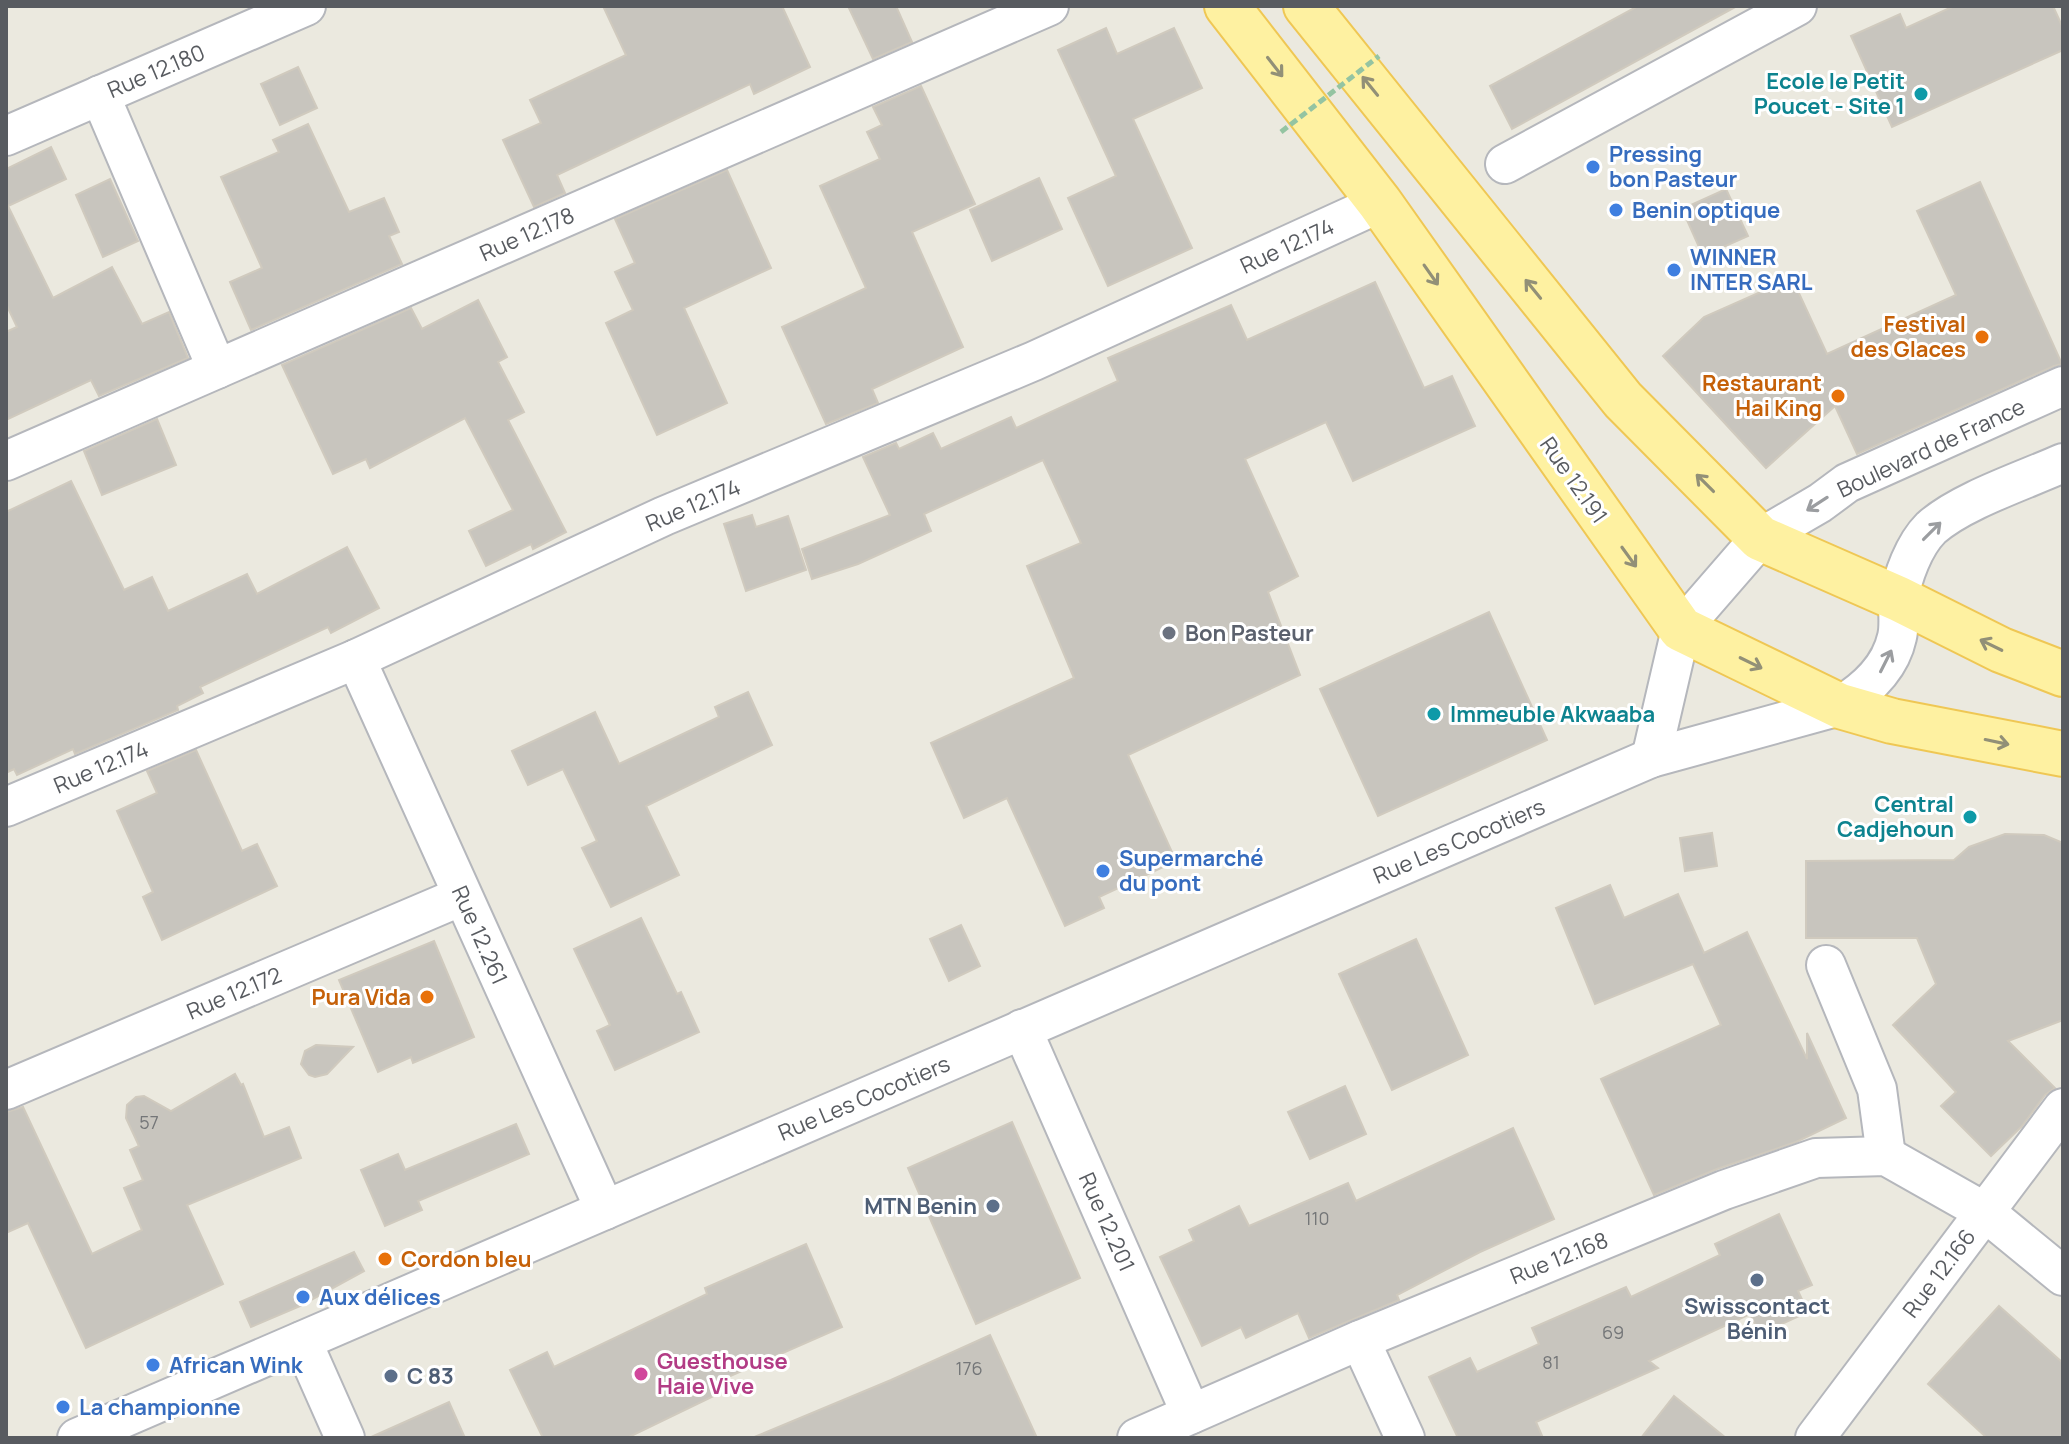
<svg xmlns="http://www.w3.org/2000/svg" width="2069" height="1444" font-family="Manrope,sans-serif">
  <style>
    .building { fill: #c8c5be; stroke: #d0cabe; stroke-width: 2 }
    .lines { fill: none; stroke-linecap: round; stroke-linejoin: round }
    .minor-casing { stroke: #b5b7bc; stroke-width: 42 }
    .major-casing { stroke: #efc754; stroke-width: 48 }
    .minor { stroke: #fff; stroke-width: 38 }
    .major { stroke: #fef1a1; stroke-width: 44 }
    .path-bridge { stroke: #94c4a2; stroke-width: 5; stroke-dasharray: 8 4; stroke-linecap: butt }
    .oneway { stroke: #929077 }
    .oneway2 { stroke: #9b9da0 }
    .culture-dot { fill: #0f9aa8; stroke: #fff; stroke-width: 3 }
    .shop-dot { fill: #3f7fe0; stroke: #fff; stroke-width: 3 }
    .food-dot { fill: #e8710a; stroke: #fff; stroke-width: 3 }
    .worship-dot { fill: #6b7280; stroke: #fff; stroke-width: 3 }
    .service-dot { fill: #5c6f8a; stroke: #fff; stroke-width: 3 }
    .hotel-dot { fill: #d1479c; stroke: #fff; stroke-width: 3 }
    .labels { text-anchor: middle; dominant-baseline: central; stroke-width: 6; stroke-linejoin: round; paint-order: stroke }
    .number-label { font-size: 18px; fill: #747678 }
    .street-label { font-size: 22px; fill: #585b60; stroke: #fff }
    .culture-label { font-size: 22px; font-weight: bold; fill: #0d838f; stroke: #fff; text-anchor: end }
    .shop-label { font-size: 22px; font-weight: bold; fill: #366cbe; stroke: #fff; text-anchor: start }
    .food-label { font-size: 22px; font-weight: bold; fill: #c56008; stroke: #fff; text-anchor: end }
    .worship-label { font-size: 22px; font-weight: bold; fill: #5b616d; stroke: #fff; text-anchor: start }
    .service-label { font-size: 22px; font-weight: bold; fill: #4e5e75; stroke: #fff; text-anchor: end }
    .hotel-label { font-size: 22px; font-weight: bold; fill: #b23c85; stroke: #fff; text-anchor: start }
  </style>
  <rect width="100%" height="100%" fill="#ebe9df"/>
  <g class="building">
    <path d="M603,6H782L810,67L754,94L750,84L557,175L565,193L534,207L503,140L541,123L530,100L626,55Z"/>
    <path d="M848,6H896L912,42L873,59Z"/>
    <path d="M1638,6H1737L1512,129L1490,86Z"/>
    <path d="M1954,6H2053L2063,28V50L1892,127L1851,36L1900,14L1906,28Z"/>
    <path d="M1106,28L1117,54L1174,28L1202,88L1133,119L1192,248L1108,286L1068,198L1116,176L1058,50Z"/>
    <path d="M298,67L317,108L280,125L261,84Z"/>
    <path d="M921,86L975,204L912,232L963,347L872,389L878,403L826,424L782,327L866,288L820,186L880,159L867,132L882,125L873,107Z"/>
    <path d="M308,124L349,212L384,198L399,232L389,236L402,264L251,330L230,282L262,268L221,177L279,152L273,140Z"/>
    <path d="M51,147L66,179L8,206L53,298L112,267L142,324L169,312L188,358L99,396L91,380L6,420V332L17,327L6,304V169Z"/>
    <path d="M727,170L771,268L684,308L727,403L657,435L606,323L633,310L615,272L635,263L615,219Z"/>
    <path d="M1039,178L1062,229L992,261L970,210Z"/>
    <path d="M110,179L138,241L103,257L76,195Z"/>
    <path d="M1980,182L2062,364L2054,366L1857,454L1835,406L1766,468L1663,356L1704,317L1792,278L1827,354L1956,295L1917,211Z"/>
    <path d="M1726,189L1748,236L1703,256L1682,209Z"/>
    <path d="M1375,282L1424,388L1452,376L1475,426L1353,481L1326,422L1245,459L1298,576L1268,592L1300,675L1128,755L1176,861L1099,897L1104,908L1065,926L1007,798L964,818L931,743L1074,678L1027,566L1081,543L1043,460L924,514L931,531L858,564L812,579L802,549L890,515L863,457L896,443L899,449L933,433L941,449L1011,417L1016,428L1118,381L1108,358L1231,305L1247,340Z"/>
    <path d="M478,300L507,357L498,362L524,412L508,420L566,532L533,549L531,544L486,566L469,531L513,510L465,418L370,468L366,459L333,474L282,365L411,308L422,329Z"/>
    <path d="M157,419L176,465L102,495L84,451Z"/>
    <path d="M71,481L124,590L152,577L168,611L247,574L257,594L347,547L379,608L331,633L328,627L200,687L203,693L177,706L178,710L75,754L73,749L17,775L14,769L6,773V512Z"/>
    <path d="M752,515L756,527L788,516L806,570L746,591L724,524Z"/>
    <path d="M1489,612L1547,740L1378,816L1320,689Z"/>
    <path d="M748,692L772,745L646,806L679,875L611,907L582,848L597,841L563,769L528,785L512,751L595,712L619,764L719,717L715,707Z"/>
    <path d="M196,750L242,851L257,844L277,886L162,940L143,897L153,892L117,811L157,793L147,771Z"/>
    <path d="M1712,833L1717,866L1685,871L1680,838Z"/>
    <path d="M2005,834L2044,835L2063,843V1020L2008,1041L2055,1088L2045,1095L2022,1126L1991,1156L1941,1106L1956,1092L1893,1025L1936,984L1917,938H1806V861L1954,860L1969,847Z"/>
    <path d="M1610,885L1624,918L1678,894L1704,953L1747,932L1807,1059V1033L1846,1118L1796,1142L1717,1169L1654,1195L1601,1079L1721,1025L1693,964L1595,1004L1556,908Z"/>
    <path d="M641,918L677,994L681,992L699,1032L615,1070L597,1031L610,1025L574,949Z"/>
    <path d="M961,925L980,966L949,981L930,939Z"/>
    <path d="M1416,939L1468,1055L1392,1090L1339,974Z"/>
    <path d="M434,941L474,1037L413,1063L411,1057L378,1072L339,980Z"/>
    <path d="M316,1045L353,1047L327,1074L315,1077L309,1075L301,1064L305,1051Z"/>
    <path d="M235,1074L241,1085L243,1084L264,1137L289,1127L301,1158L187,1205L223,1284L86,1348L28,1223L6,1233V1112L23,1107L92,1254L142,1230L124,1188L143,1180L130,1150L139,1146L126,1118L127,1105L136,1097L144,1096L171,1111Z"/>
    <path d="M1345,1086L1366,1134L1310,1159L1288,1112Z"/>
    <path d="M1012,1122L1080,1278L976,1324L908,1168Z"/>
    <path d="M516,1124L529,1154L418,1201L422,1210L385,1226L361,1170L398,1154L405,1170Z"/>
    <path d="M1513,1128L1554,1219L1480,1252L1397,1295L1399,1300L1309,1338L1298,1313L1246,1338L1241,1327L1202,1346L1160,1257L1194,1241L1189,1230L1239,1206L1249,1226L1348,1183L1356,1201Z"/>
    <path d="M1779,1214L1812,1285L1798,1291L1808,1312L1760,1334L1750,1314L1649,1361L1658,1368L1536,1422L1543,1438H1458L1429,1377L1470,1358L1477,1372L1539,1344L1532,1328L1626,1287L1631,1297L1720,1255L1715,1244Z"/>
    <path d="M806,1244L842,1327L719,1381L724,1391L627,1438H543L510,1370L547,1352L554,1367L707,1294L705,1288Z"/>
    <path d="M354,1252L364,1271L300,1306L251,1327L240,1302Z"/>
    <path d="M1999,1306L2063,1363V1438H1987L1928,1384Z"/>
    <path d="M990,1335L1037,1438H752L891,1380Z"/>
    <path d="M1674,1396L1726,1438H1641Z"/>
    <path d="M449,1402L465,1438H369Z"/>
  </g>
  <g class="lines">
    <defs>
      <g id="minor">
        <path d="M100,95L217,369"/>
        <path d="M6,136L306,6"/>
        <path d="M1505,164L1797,6"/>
        <path d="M6,461L1049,6"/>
        <path d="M356,659L605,1210"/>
        <path d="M1651,758L1681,629L1760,538L1820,503L1847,483L2063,386"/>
        <path d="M6,807L356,659L664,516L1034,361L1380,203"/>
        <path d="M1826,965L1877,1089L1886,1156"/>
        <path d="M1022,1029L1191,1414"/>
        <path d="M6,1090L462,896"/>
        <path d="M1360,1340L1405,1438"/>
        <path d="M302,1341L345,1438"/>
        <path d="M77,1438L1651,758L1840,706C1866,690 1890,669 1897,637C1900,625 1897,612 1899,600C1902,577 1914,545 1931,528C1961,501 2025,480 2063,463"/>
        <path d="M1137,1438L1360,1340L1724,1190L1816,1158L1886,1156L1985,1212L2063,1276"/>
        <path d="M1815,1438L2063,1108"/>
      </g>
      <g id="major">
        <path d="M1227,6L1380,203L1681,629L1840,706L1892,721L2063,754"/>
        <path d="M1306,6L1623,400L1760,538L1899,599L2001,650L2063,674"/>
      </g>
    </defs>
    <use href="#minor" class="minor-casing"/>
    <use href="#major" class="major-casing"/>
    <use href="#minor" class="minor"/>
    <use href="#major" class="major"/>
    <path class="path-bridge" d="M1281,132L1379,56"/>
  </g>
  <defs><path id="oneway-shaft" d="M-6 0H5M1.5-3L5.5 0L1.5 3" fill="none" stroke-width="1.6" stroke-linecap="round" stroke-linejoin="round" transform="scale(2)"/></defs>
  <g class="oneway">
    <use href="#oneway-shaft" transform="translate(1275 67) rotate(52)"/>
    <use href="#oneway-shaft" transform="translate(1370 86) rotate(-129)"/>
    <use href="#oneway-shaft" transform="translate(1431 275) rotate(55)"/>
    <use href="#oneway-shaft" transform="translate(1533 289) rotate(-129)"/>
    <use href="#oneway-shaft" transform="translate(1705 483) rotate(-135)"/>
    <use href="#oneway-shaft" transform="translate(1629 557) rotate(54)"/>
    <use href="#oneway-shaft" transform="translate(1991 645) rotate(-154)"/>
    <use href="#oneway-shaft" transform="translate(1751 663) rotate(26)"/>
    <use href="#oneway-shaft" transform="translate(1997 742) rotate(12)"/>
  </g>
  <g class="oneway2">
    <use href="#oneway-shaft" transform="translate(1817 504) rotate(147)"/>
    <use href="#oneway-shaft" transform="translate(1932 531) rotate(-45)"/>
    <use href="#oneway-shaft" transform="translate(1886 661) rotate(-63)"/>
  </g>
  <g class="culture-dot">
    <circle cx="1921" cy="94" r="8"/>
    <circle cx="1434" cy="714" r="8"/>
    <circle cx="1970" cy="817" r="8"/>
  </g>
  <g class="shop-dot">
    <circle cx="1593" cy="167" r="8"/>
    <circle cx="1616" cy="210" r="8"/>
    <circle cx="1674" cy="270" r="8"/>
    <circle cx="1103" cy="871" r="8"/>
    <circle cx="303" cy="1297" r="8"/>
    <circle cx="153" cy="1365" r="8"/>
    <circle cx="63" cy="1407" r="8"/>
  </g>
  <g class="food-dot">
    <circle cx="1982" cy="337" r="8"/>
    <circle cx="1838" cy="396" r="8"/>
    <circle cx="427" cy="997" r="8"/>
    <circle cx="385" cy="1259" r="8"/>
  </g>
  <circle class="worship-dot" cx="1169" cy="633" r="8"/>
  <g class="service-dot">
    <circle cx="993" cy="1206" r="8"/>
    <circle cx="1757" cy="1280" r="8"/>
    <circle cx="391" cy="1376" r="8"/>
  </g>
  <circle class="hotel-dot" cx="641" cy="1374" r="8"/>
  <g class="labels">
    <g class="number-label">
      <text x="149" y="1122">57</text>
      <text x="1317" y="1218">110</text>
      <text x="1613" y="1332">69</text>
      <text x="1551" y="1362">81</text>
      <text x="969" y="1368">176</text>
    </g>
    <g class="street-label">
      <text transform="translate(156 71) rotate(-23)">Rue 12.180</text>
      <text transform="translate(527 234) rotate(-24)">Rue 12.178</text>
      <text transform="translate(1287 246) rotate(-25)">Rue 12.174</text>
      <text transform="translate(1931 448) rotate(-25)">Boulevard de France</text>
      <text transform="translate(1574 480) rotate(55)">Rue 12.191</text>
      <text transform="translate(693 505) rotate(-23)">Rue 12.174</text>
      <text transform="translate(101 767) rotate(-23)">Rue 12.174</text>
      <text transform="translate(1459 841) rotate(-23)">Rue Les Cocotiers</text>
      <text transform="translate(480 935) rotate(66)">Rue 12.261</text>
      <text transform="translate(234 993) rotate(-23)">Rue 12.172</text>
      <text transform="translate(864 1098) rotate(-23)">Rue Les Cocotiers</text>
      <text transform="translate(1107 1222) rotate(66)">Rue 12.201</text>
      <text transform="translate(1559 1258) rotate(-22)">Rue 12.168</text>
      <text transform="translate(1939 1273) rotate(-53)">Rue 12.166</text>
    </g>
    <g class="culture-label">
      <text x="1905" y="81">Ecole le Petit<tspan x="1905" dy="25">Poucet - Site 1</tspan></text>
      <text x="1450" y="714" text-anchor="start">Immeuble Akwaaba</text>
      <text x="1954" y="804">Central<tspan x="1954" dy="25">Cadjehoun</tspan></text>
    </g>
    <g class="shop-label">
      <text x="1609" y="154">Pressing<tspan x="1609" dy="25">bon Pasteur</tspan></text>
      <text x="1632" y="210">Benin optique</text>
      <text x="1690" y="257">WINNER<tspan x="1690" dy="25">INTER SARL</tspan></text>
      <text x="1119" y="858">Supermarché<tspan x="1119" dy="25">du pont</tspan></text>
      <text x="319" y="1297">Aux délices</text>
      <text x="169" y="1365">African Wink</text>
      <text x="79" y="1407">La championne</text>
    </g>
    <g class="food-label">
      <text x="1966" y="324">Festival<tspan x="1966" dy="25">des Glaces</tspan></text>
      <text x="1822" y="383">Restaurant<tspan x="1822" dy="25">Hai King</tspan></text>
      <text x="411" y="997">Pura Vida</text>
      <text x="401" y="1259" text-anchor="start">Cordon bleu</text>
    </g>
    <g class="worship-label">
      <text x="1185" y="633">Bon Pasteur</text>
    </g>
    <g class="service-label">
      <text x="977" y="1206">MTN Benin</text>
      <text x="1757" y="1306" text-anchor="middle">Swisscontact<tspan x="1757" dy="25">Bénin</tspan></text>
      <text x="407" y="1376" text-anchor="start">C 83</text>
    </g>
    <g class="hotel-label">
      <text x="657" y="1361">Guesthouse<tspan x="657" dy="25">Haie Vive</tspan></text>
    </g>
  </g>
  <rect width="2069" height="1444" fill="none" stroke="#585b60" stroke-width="16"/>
</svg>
